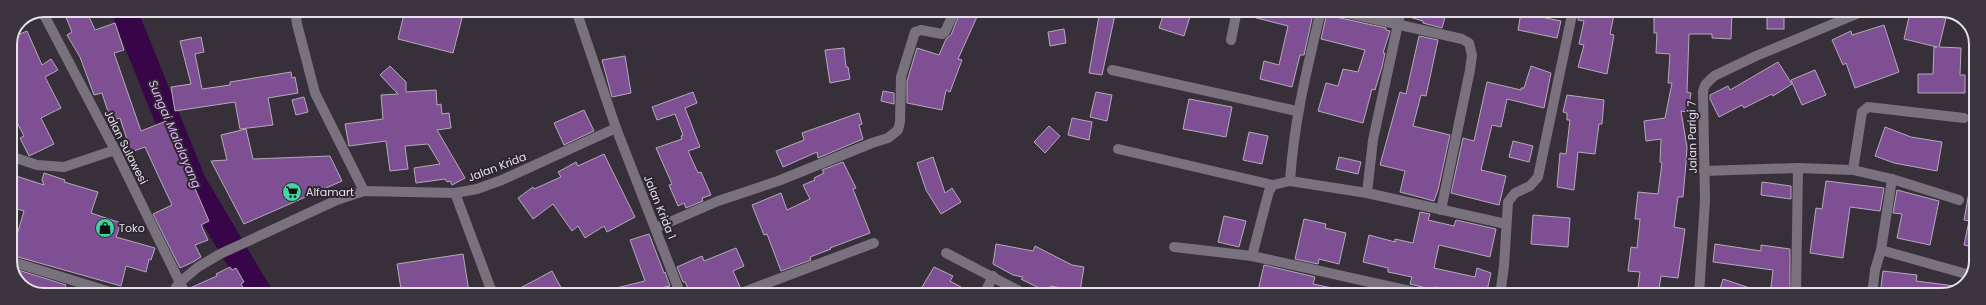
<svg xmlns="http://www.w3.org/2000/svg" width="1986" height="305" font-family="Poppins,sans-serif">
  <style>
    .lines { fill: none; stroke-linecap: round; stroke-linejoin: round }
    .river { stroke: #370548; stroke-width: 26 }
    .building { fill: #7f4f93; stroke: #b3abb7 }
    .lane { stroke: #79717d; stroke-width: 8 }
    .street { stroke: #79717d; stroke-width: 10 }
    .secondary { stroke: #79717d; stroke-width: 10 }
    .labels { text-anchor: middle; dominant-baseline: central; stroke-width: 4; stroke-linejoin: round; paint-order: stroke }
    .street-label { font-size: 11px; fill: #e6e2e9; stroke: #2d2630 }
    .poi-label { font-size: 11px; fill: #e6e2e9; stroke: #2d2630; text-anchor: start }
    .water-label { font-size: 12px; font-style: italic; fill: #e4b0fb; stroke: #2d2630 }
    .rim { fill: none; stroke: #e6e2e9; stroke-width: 2 }
  </style>
  <rect width="100%" height="100%" fill="#37303a"/>
  <g class="lines">
    <path class="river" d="M130,10L127,18L193,182L260,295"/>
  </g>
  <g class="building">
    <path d="M63,10H86L95,30L115,23L124,50L114,53L141,131L166,121L209,221L201,225L208,240L195,245L201,257L193,262L180,268L153,214L172,205L157,173L145,147L131,152L120,118L111,121L102,93L94,95L80,57L67,35L72,32Z"/>
    <path d="M405,10H428L462,18L453,53L398,39Z"/>
    <path d="M961,10H980L958,59L962,60L950,92L946,90L942,110L907,103V81L917,48L939,55L946,39L951,35Z"/>
    <path d="M1100,10H1116L1102,75L1089,73Z"/>
    <path d="M1165,10H1192L1184,36L1159,28Z"/>
    <path d="M1246,10H1297L1313,14L1304,55H1300L1292,87L1260,79L1264,61L1279,65L1288,26L1245,15Z"/>
    <path d="M1364,10H1391L1389,16Z"/>
    <path d="M1407,10H1447L1442,28L1423,23V21L1406,16Z"/>
    <path d="M1557,10H1566L1565,17L1557,15Z"/>
    <path d="M1579,10H1615L1610,34L1614,35L1607,74L1578,67L1584,45L1579,44L1584,21L1578,20Z"/>
    <path d="M1712,10H1732L1731,39L1712,38V34H1689L1687,92L1691,93L1688,112L1681,111L1687,147L1686,163L1683,197H1678L1674,227L1685,229L1678,278L1661,276L1658,295H1637L1640,272L1628,271L1631,247L1637,248L1640,219H1635L1638,192L1658,194L1662,163L1660,162L1661,139L1646,141L1644,121L1665,118L1672,83H1668L1670,54L1656,53L1657,33H1654V13H1712Z"/>
    <rect x="1767" y="10" width="17" height="19"/>
    <path d="M1922,12L1946,18L1939,47L1961,48L1960,75H1965V93H1918V74H1933L1934,47H1937L1904,39L1909,17Z"/>
    <path d="M1521,13L1561,21L1557,38L1518,30Z"/>
    <path d="M1326,17H1336L1386,28V30L1390,31L1383,53H1385L1382,67L1375,90L1372,89L1363,123L1318,111L1326,83L1338,86L1343,69L1358,72L1365,50L1321,39Z"/>
    <path d="M1884,25L1899,72L1855,88L1846,63L1843,65L1832,40L1851,31L1852,35Z"/>
    <path d="M1064,29L1066,43L1050,46L1048,32Z"/>
    <path d="M27,31L42,65L51,59L58,70L45,77L61,108L41,118L54,144L29,156L20,138L24,136L10,109V44L13,37Z"/>
    <path d="M1419,36L1438,40L1426,96L1421,95L1413,126L1450,135L1438,190L1434,201L1400,192L1405,171L1380,165L1400,92L1406,94Z"/>
    <path d="M201,37L204,52L195,54L202,89L230,85V82L291,72L292,78L295,77L298,93L268,98L273,125L240,129L235,102L175,111L171,87L191,84L180,41Z"/>
    <path d="M844,48L846,67H848L850,79L830,83L825,50Z"/>
    <path d="M625,56L631,93L612,97L602,60Z"/>
    <path d="M1778,62L1792,84L1773,96L1772,94L1744,108L1742,105L1719,117L1710,99V95L1728,86L1730,90Z"/>
    <path d="M390,66L406,82V92L436,90L437,105L441,104L442,114L449,113L451,128L437,130L465,178L452,185L450,181L447,182L445,179L416,183L414,168L440,164L428,144L405,146L408,169L390,171L386,141L349,146L345,124L383,119L381,95L398,94L380,75Z"/>
    <path d="M1531,66L1551,73L1544,108L1507,99L1501,127L1492,125L1481,170L1506,176L1499,205L1451,193L1463,138L1474,141L1487,82L1521,90V88H1524Z"/>
    <path d="M1815,70L1826,95L1802,105L1791,80Z"/>
    <path d="M883,91L894,93V104L881,101Z"/>
    <path d="M693,92L697,103L685,108L700,147L688,151L698,173L701,172L711,195L702,198L703,201L686,208L684,203L678,206L669,185L672,184L656,148L682,139L681,136L683,135L675,114L657,120L652,107Z"/>
    <path d="M1096,92L1112,95L1107,121L1090,117Z"/>
    <path d="M1567,95L1604,100L1602,124H1599L1595,154L1578,152L1574,190L1557,187L1560,153L1566,154L1570,120H1567V113L1563,112Z"/>
    <path d="M304,97L308,112L296,115L292,100Z"/>
    <path d="M1189,99L1232,107L1226,137L1183,129Z"/>
    <path d="M584,110L594,131L564,145L554,123Z"/>
    <path d="M859,113L862,124L859,125L863,139L818,158L817,152L783,167L776,151L804,140L802,133Z"/>
    <path d="M1072,118L1092,122L1089,140L1068,135Z"/>
    <path d="M1049,126L1060,136L1045,153L1034,142Z"/>
    <path d="M1885,127L1911,137L1942,142L1937,171L1894,163L1875,156Z"/>
    <path d="M246,129L253,159L330,156L342,181L244,224L211,161L227,160L221,135Z"/>
    <path d="M1249,132L1268,136L1262,164L1243,160Z"/>
    <path d="M1513,141L1533,146L1529,162L1509,157Z"/>
    <path d="M604,154L635,217L607,232L604,226L585,238L578,226L572,231L553,204L533,219L518,198L533,187L534,189L561,177L558,172L576,162L578,166Z"/>
    <path d="M933,157L945,193L952,188L961,202L941,214L926,190L917,163Z"/>
    <path d="M1339,157L1361,162L1358,174L1336,169Z"/>
    <path d="M843,162L856,188L853,189L870,233L830,248L831,249L810,257L811,260L781,271L767,234L764,235L752,205L781,193L787,210L810,199L803,185L815,180L814,178L824,173L822,170Z"/>
    <path d="M44,173L65,180L64,182L98,192L91,213L121,223L116,237L155,248L151,260L149,259L146,272L126,266L121,286L11,255L24,211L10,207V174L44,185L42,180Z"/>
    <path d="M1826,181L1884,188L1880,211L1850,207L1843,258L1810,253L1816,208L1822,209Z"/>
    <path d="M1762,182L1791,186V199L1761,195Z"/>
    <path d="M1970,187L1976,188V248L1964,245L1969,221L1964,220Z"/>
    <path d="M1897,190L1939,201L1930,245L1897,238L1902,214L1893,213Z"/>
    <path d="M1420,212L1430,214L1428,220L1454,226L1456,220L1496,229L1490,257L1439,245L1434,268L1475,277L1477,268L1491,273L1486,295H1469L1435,287L1434,295L1430,289L1410,284L1412,277L1388,272V268L1363,262L1369,235L1395,242V239L1413,243Z"/>
    <path d="M1533,215L1570,218L1568,247L1531,244Z"/>
    <path d="M1224,216L1246,221L1239,247L1218,242Z"/>
    <path d="M1304,219L1326,224L1325,228L1346,233L1339,264L1319,259L1318,264L1295,259Z"/>
    <path d="M649,234L664,273L665,272L670,286L660,288L662,295H608V290L645,281L630,240Z"/>
    <path d="M996,244L1033,251L1035,246L1072,265L1084,267L1080,291L1050,286L1047,292L1021,279L1023,277L1013,275L993,264Z"/>
    <path d="M1715,244L1761,251V245L1790,249V295H1770L1773,270L1713,262Z"/>
    <path d="M736,248L744,266L733,271L740,287L731,291L730,295H693L690,287L688,288L685,282H683L677,267L702,256L704,261Z"/>
    <path d="M463,254L469,292L451,295H402L397,264Z"/>
    <path d="M1264,265L1315,277L1313,284L1342,290V295H1257Z"/>
    <path d="M230,267L232,270L236,268L244,282L241,284L247,295H192L190,288L217,276L216,274Z"/>
    <path d="M934,267L953,276L950,281L961,287L956,295H924L927,289L922,287Z"/>
    <path d="M12,268L66,285L63,295H39L20,285Z"/>
    <path d="M552,271L565,295H507L541,277Z"/>
    <path d="M1883,271L1917,275L1916,281L1963,287L1942,295H1880Z"/>
    <path d="M1723,279L1765,293V295H1718Z"/>
  </g>
  <g class="lines">
    <path class="lane" d="M517,10L540,14L576,13"/>
    <g class="street">
      <path d="M295,10L297,24L315,93L364,191"/>
      <path d="M1334,10L1462,39L1469,43L1472,55L1470,70L1441,210"/>
      <path d="M1401,10L1373,140L1367,193L1506,224"/>
      <path d="M1231,40L1237,10"/>
      <path d="M1112,70L1297,111"/>
      <path d="M1118,149L1273,185"/>
      <path d="M10,156L37,165L64,167L115,150"/>
      <path d="M1853,170L1862,112L1868,107L1964,118"/>
      <path d="M1704,171L1798,168L1853,170L1892,179L1881,250L1970,275"/>
      <path d="M1892,179L1959,200"/>
      <path d="M1290,181C1294,120 1307,69 1321,10"/>
      <path d="M455,193L493,295"/>
      <path d="M1367,193L1290,181L1273,185L1269,191L1252,256L1428,295"/>
      <path d="M656,228L718,201L778,181L872,143L888,138L898,130L900,122L901,77L915,32L921,30L942,34L945,32L955,10"/>
      <path d="M1174,247L1252,256"/>
      <path d="M946,253L1027,295"/>
      <path d="M10,261L120,295"/>
      <path d="M736,295L874,243"/>
      <path d="M984,295L993,276"/>
      <path d="M1500,295L1504,266L1508,202L1515,193L1530,186L1538,177L1573,10"/>
      <path d="M1796,295L1798,168"/>
      <path d="M1872,295L1875,270L1881,250"/>
    </g>
    <g class="secondary">
      <path d="M42,11L115,150L186,295"/>
      <path d="M616,128L681,295"/>
      <path d="M171,295L179,283L198,267L220,254L337,200L364,191L455,193L477,189L502,180L616,128L576,10"/>
      <path d="M1699,295L1705,200L1703,91L1705,85L1714,76L1756,56L1866,10"/>
    </g>
  </g>
  <defs>
    <symbol id="supermarket-disc" viewBox="-11 -11 22 22"><circle r="9.5" fill="#42d4a1" stroke="#2d2630"/><path d="M-6-5.5h2.5l.6 2H6L4.5 2H-2.5L-4.4-4H-6ZM-1.5 3.2a1.3 1.3 0 1 0 .1 0ZM3 3.2a1.3 1.3 0 1 0 .1 0Z" fill="#111"/></symbol>
    <symbol id="shop-disc" viewBox="-11 -11 22 22"><circle r="9.5" fill="#42d4a1" stroke="#2d2630"/><path d="M-5-2.5h2.3a2.7 3.5 0 0 1 5.4 0H5L5.5 6h-11ZM-1.5-2.5h3a1.5 2.3 0 0 0-3 0Z" fill="#111"/></symbol>
  </defs>
  <g fill-rule="evenodd">
    <use href="#supermarket-disc" x="281" y="181" width="22" height="22"/>
    <use href="#shop-disc" x="94" y="217" width="22" height="22"/>
  </g>
  <g class="labels">
    <g class="street-label">
      <text transform="translate(1692 137) rotate(-91)">Jalan Parigi 7</text>
      <text transform="translate(126 147) rotate(63)">Jalan Sulawesi</text>
      <text transform="translate(497 167) rotate(-21)">Jalan Krida</text>
      <text transform="translate(660 207) rotate(68)">Jalan Krida 1</text>
    </g>
    <g class="poi-label">
      <text x="306" y="192">Alfamart</text>
      <text x="119" y="228">Toko</text>
    </g>
    <g class="water-label">
      <text transform="translate(175 134) rotate(67)">Sungai Malalayang</text>
    </g>
  </g>
  <path d="M0 0H1986V305H0ZM44 17H1942A27 27 0 0 1 1969 44V261A27 27 0 0 1 1942 288H44A27 27 0 0 1 17 261V44A27 27 0 0 1 44 17Z" fill="#3c353f" fill-rule="evenodd"/>
  <path class="rim" d="M44 17H1942A27 27 0 0 1 1969 44V261A27 27 0 0 1 1942 288H44A27 27 0 0 1 17 261V44A27 27 0 0 1 44 17Z"/>
</svg>
